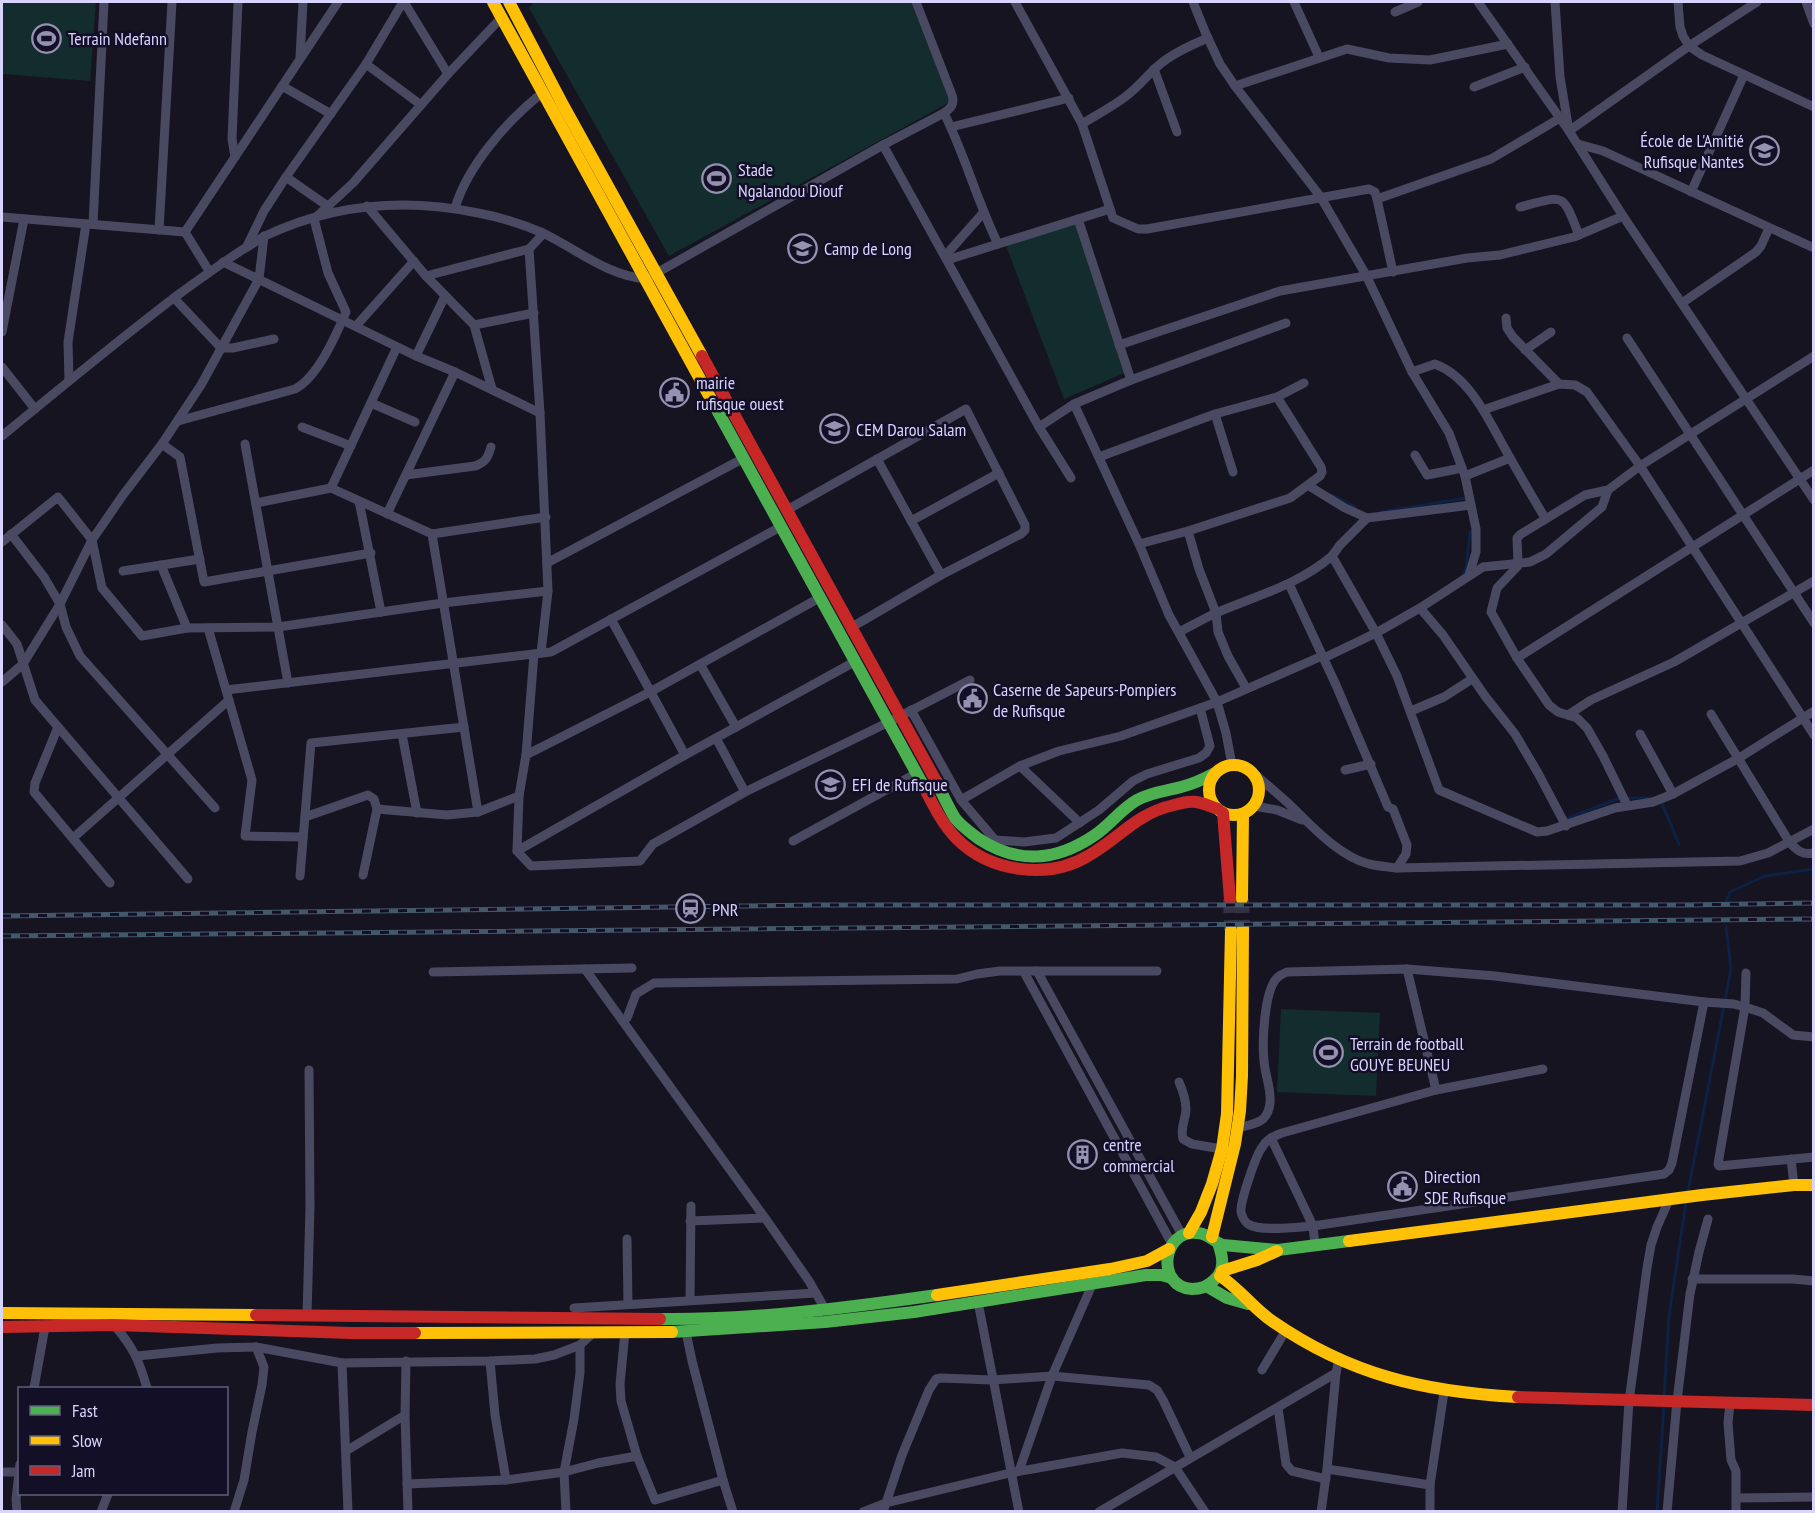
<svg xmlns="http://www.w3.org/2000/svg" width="1815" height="1513" font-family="'PT Sans Narrow',sans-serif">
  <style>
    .green { fill: #132c2d }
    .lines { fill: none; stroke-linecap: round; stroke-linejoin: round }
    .stream { stroke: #0d2144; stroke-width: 3 }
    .primary-tunnel { stroke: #333142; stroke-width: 14; stroke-dasharray: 14 7; stroke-linecap: butt }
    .street { stroke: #4a4962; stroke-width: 9 }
    .fast { stroke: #4caf50; stroke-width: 12 }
    .slow { stroke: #ffc107; stroke-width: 12 }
    .jam { stroke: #c62828; stroke-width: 12 }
    .rail-casing { stroke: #43596b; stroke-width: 5 }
    .rail { stroke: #130f26; stroke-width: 3; stroke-dasharray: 9; stroke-linecap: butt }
    .labels { text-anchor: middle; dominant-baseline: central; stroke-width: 5; stroke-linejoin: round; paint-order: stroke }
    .poi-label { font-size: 18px; fill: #d9d4ff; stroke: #130f26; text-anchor: start }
  </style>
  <rect width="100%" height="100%" fill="#161421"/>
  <g class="green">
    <path d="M2,2H96L90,81L2,74Z"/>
    <path d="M534,2H911L950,102L669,256L529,8Z"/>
    <path d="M1078,220L1129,371L1064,399L1005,243Z"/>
    <path d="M1281,1009L1380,1013L1376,1096L1277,1092Z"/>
  </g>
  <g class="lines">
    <g class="stream">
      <path d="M1332,495L1354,506L1355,509"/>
      <path d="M1381,512L1466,498"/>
      <path d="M1462,577L1466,568L1470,532L1474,530"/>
      <path d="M1626,798H1650"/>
      <path d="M1661,801L1679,844"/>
      <path d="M1565,819L1620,798"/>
      <path d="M1727,900L1730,892L1765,876L1814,869"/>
      <path d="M1688,1192L1731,969L1726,926"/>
      <path d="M1664,1398L1669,1316L1686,1202"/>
      <path d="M1657,1512L1664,1405"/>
    </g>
    <g class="primary-tunnel">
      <path d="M1230,899L1231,930"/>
      <path d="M1242,899L1243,928"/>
    </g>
    <g class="street">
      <path d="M404,2L448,74"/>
      <path d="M1015,2L1082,124L1113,218L1138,229H1147L1369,189L1375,192L1377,199L1393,272"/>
      <path d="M1193,2L1206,34L1220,64L1235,86L1320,196L1366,275L1412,372L1449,433L1465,476L1476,529V552L1469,575"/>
      <path d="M1294,2L1319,57"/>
      <path d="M1478,2L1569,131L1623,216L1814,500"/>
      <path d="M1555,2L1560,77L1569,131L1689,46L1757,2"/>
      <path d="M1678,2L1680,27L1683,36L1689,46L1702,55L1814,107"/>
      <path d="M1806,2L1814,24"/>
      <path d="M1395,12L1418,2"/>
      <path d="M300,57L303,2"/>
      <path d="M366,64L421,105"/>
      <path d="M1154,69L1177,132"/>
      <path d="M282,86L331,114"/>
      <path d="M1235,86L1347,49L1389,58L1430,60L1508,44"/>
      <path d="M1474,87L1525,67"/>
      <path d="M944,113C965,155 977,201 998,244"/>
      <path d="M1082,124C1096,115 1112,107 1125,97C1138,88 1147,75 1159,65C1173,53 1191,45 1208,38"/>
      <path d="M951,127L1069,98"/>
      <path d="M1578,144L1603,151L1814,248"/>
      <path d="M883,145L1039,427L1071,478"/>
      <path d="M235,157L232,139L238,2"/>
      <path d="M286,177L329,207"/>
      <path d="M1691,192L1744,75"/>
      <path d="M1377,199L1491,159L1560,118"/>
      <path d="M367,206L426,276L474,325L492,389"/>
      <path d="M1520,207C1565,196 1561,190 1579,235"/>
      <path d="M455,208C468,165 507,121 542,93"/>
      <path d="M2,217L185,232"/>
      <path d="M1078,219L1131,380"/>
      <path d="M93,224L104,2"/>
      <path d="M159,230L172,2"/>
      <path d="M185,232L338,2"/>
      <path d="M185,232L209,271"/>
      <path d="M247,246L264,211L286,177L366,64L403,2"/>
      <path d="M529,249L540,413L548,591L541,653"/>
      <path d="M945,256L983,213"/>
      <path d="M947,260L1110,209"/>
      <path d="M223,262L416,356L455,372L540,413"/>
      <path d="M426,276L529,249L543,234"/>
      <path d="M174,298L221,348H233L274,339"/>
      <path d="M1682,303L1756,252L1761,246L1769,228"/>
      <path d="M1506,318L1507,328L1513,337L1559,384"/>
      <path d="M474,325L534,313"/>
      <path d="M356,326L414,261"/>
      <path d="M2,332L24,219"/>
      <path d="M1627,338L1814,623"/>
      <path d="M1119,345L1280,291L1467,258L1500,255L1574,237L1623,216"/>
      <path d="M1525,350L1551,332"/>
      <path d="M416,356L445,296"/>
      <path d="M2,367L35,409"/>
      <path d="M1412,372L1435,364C1470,377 1488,419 1505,449C1518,472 1531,495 1545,518"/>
      <path d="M69,381L68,342L86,224"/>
      <path d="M371,403L415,422"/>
      <path d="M1074,404L1139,544L1169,615L1217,702L1226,733L1232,765"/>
      <path d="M1483,410L1559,384L1575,385L1587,392L1640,466L1814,735"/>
      <path d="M1215,414L1233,472"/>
      <path d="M178,421L295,389C318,377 336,335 346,312L328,273L314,219L353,183L448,74L502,17"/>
      <path d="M302,427L351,446"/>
      <path d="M1039,427L1074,404L1131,380L1286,323"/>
      <path d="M2,436C59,389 116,342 175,297C197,281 219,265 242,250C250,246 257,240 265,236C333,204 406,198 478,213C500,217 522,224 543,233C576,249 608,276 646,279L883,145L944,113C951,108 955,104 952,95L916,2"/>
      <path d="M162,444L180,457L204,582L371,553"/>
      <path d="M245,444L288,683"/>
      <path d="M1415,455L1427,475L1462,468"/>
      <path d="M1099,457L1215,414L1277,397L1304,383"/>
      <path d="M877,459L941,575"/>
      <path d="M406,475L475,466C486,462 488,457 491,447"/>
      <path d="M1465,476L1510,458"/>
      <path d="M1309,486L1345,508L1367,518L1471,505"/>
      <path d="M331,488L397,347"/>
      <path d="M359,501L381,612"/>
      <path d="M256,503L331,488L432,534L546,517"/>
      <path d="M787,510L966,409L1025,525V530L1021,534L941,575L852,627"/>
      <path d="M387,514L455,372"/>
      <path d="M1367,518L1340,545L1332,556L1376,633L1397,676L1439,790L1537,832L1547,831L1615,808L1653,802L1673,794L1739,758L1814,711"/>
      <path d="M911,521L999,473"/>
      <path d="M1188,531L1199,569L1216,613L1218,632L1228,656L1246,688"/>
      <path d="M11,534L44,577L60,604L66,627L80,656L215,808"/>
      <path d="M432,534L478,812"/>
      <path d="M2,542L58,497L92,540L102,588L142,636L187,628L278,627L443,603L548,591"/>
      <path d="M1139,544L1188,531L1290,498L1320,476L1322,472L1321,467L1277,397"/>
      <path d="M547,563L744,458"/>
      <path d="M161,565L187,628"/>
      <path d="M123,571L200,559"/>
      <path d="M1289,584L1336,685L1388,807L1393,809L1407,845L1406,854L1397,868"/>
      <path d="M1420,608L1443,635L1485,696L1515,734L1538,773L1566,826"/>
      <path d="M611,619L685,755"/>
      <path d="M2,625L17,644L35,700L188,879"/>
      <path d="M208,628L252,780L245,836L303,837"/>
      <path d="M1179,632C1191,626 1203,619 1216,613C1256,596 1298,585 1332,556"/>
      <path d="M534,654L526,755L519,796L517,851L531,866L640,861L653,844L745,792L889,722L970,680"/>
      <path d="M1517,658L1814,470"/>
      <path d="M700,664L736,727"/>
      <path d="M2,682L23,664L60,604L92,540L123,495L162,444L201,385L259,279L264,236"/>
      <path d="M226,690L551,652L782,526"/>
      <path d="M911,710L961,800L995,840L996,844"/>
      <path d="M1411,711L1444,697L1472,679"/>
      <path d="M1711,714L1790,843C1798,851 1802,855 1814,853"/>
      <path d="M1568,715L1591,700L1674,662L1814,581"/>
      <path d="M58,727L35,783L34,792L110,883"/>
      <path d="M402,734L417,813"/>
      <path d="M1640,734L1673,794"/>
      <path d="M716,738L745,792"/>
      <path d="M526,755L650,692L821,597"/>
      <path d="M1020,766L1080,823"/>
      <path d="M1345,770L1371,764"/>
      <path d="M1256,775C1266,784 1277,793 1288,803C1310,824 1338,856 1369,864C1378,866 1388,867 1397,868L1740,861L1768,853L1814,829"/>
      <path d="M961,800L1020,766L1059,751L1121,736L1217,702L1322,656L1326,657L1376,633L1420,608L1483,567L1530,562L1546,554L1602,507L1608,490"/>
      <path d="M1627,805L1603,756L1587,728L1577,718L1558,712L1549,705L1517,658L1491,612L1497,588L1517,567L1518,564L1517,538L1521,534L1585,495L1608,490L1640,466L1814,356"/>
      <path d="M1254,806L1277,810L1302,820"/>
      <path d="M377,809L447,815L478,812L519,796"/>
      <path d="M305,817L368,795L374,799L377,809L363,875"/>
      <path d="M73,838L229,700"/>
      <path d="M995,840L1024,842L1056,838L1099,810L1133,781L1147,774L1199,758L1206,753L1210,746L1200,708"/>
      <path d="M793,841L917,773"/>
      <path d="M517,851L685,755L856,661"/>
      <path d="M300,876L311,743L464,727"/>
      <path d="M585,969L765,1218L809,1281L825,1309"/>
      <path d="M1407,969L1436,1090"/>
      <path d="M1037,971L1182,1235"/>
      <path d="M433,972L632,968"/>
      <path d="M1024,972L1172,1244"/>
      <path d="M1746,973L1745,1007L1718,1164L1719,1166L1814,1157"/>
      <path d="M1704,1002L1734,1004L1745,1007L1763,1013L1793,1035L1814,1037"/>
      <path d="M623,1021L627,1018L636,994L654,983L957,979L977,974L1000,971H1157"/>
      <path d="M1179,1082C1183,1091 1186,1100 1186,1110C1185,1121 1180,1129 1183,1139L1192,1144L1222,1149"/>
      <path d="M1237,1128C1245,1126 1258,1124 1263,1119C1278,1104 1265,1078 1264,1061C1262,1042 1264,994 1276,979C1279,975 1283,974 1287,972L1407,969L1495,976L1704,1002L1672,1163L1669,1170L1664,1174L1313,1226C1298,1227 1259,1232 1248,1224C1245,1222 1242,1216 1241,1212C1240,1202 1256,1154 1263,1146C1267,1139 1274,1136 1282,1133L1436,1090L1543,1069"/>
      <path d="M1271,1138L1313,1226L1315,1245"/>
      <path d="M1791,1159L1794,1185"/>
      <path d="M690,1221L765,1218"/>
      <path d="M627,1239L628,1304"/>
      <path d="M1692,1279H1793L1814,1281"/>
      <path d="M690,1300L691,1206"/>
      <path d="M978,1302L1019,1512"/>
      <path d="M574,1308L816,1293"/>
      <path d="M307,1316L310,1207L309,1070"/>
      <path d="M114,1325C133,1347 139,1360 147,1388"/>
      <path d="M625,1332L620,1384L621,1401L637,1456"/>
      <path d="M686,1332L692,1361L723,1480L733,1512"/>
      <path d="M137,1356L217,1348L256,1347L342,1363L490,1361L535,1359L554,1355L580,1345L592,1334"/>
      <path d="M406,1361L405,1415L408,1512"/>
      <path d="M490,1361L495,1415L506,1480"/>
      <path d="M342,1363L348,1512"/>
      <path d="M1262,1370L1286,1330"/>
      <path d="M34,1388L45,1327"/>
      <path d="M1730,1403L1728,1423L1731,1460L1736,1471V1512"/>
      <path d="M1278,1408L1286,1464L1292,1471L1326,1479"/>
      <path d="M346,1451L405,1415"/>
      <path d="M1327,1469L1430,1485"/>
      <path d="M1019,1471L1052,1376L1092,1285"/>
      <path d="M2,1472H18"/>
      <path d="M407,1484L506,1480L564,1472L598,1463L637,1456L655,1500L723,1480"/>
      <path d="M1737,1498L1814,1497"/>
      <path d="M17,1512L16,1499L20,1464"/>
      <path d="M101,1512L108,1494"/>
      <path d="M234,1512L244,1480L252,1432L262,1385L264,1367L256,1347"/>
      <path d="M566,1512L564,1472L574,1419L580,1373V1345"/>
      <path d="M863,1512L886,1503L1010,1473L1122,1453L1156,1457L1175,1467L1205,1512"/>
      <path d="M883,1512L902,1455L929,1390L936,1379L941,1378L992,1380L1052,1376L1149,1385L1157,1390L1163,1400L1190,1457"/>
      <path d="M1099,1512L1336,1373"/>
      <path d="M1321,1512L1327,1469L1336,1373L1339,1359"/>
      <path d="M1430,1512V1485L1444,1392"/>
      <path d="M1622,1512L1629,1401L1647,1268L1651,1245L1657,1227L1669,1200"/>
      <path d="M1667,1512L1677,1401L1690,1294L1699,1252L1708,1219"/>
    </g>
    <g class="fast">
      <path d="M711,399L923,785"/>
      <path d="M936,781C942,793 948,807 955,818C961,826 971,833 979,839C1019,865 1057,861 1095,835C1110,825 1121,809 1137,800C1151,792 1166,791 1181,787C1193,784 1204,779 1215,773"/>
      <path d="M1218,1243C1223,1257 1226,1271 1213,1281C1207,1287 1200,1289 1192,1289C1155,1287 1162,1228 1198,1233C1209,1234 1214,1242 1223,1245L1278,1250L1349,1241"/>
      <path d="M1208,1287L1227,1298L1248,1304"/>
      <path d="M660,1319C752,1320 846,1308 937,1295"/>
      <path d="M672,1332L825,1322L914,1312L1146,1275H1161L1172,1278"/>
    </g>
    <g class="slow">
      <path d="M493,2L711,399"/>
      <path d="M509,2L563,105L702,356"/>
      <circle cx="1234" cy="790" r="25"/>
      <path d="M1242,899L1243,814"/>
      <path d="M1189,1233L1201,1212L1212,1184L1222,1149L1227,1114L1231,930"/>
      <path d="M1212,1237L1235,1144L1240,1111L1242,1076L1243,928"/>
      <path d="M1349,1241L1702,1195L1794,1185H1814"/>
      <path d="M1222,1271L1257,1260L1277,1251"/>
      <path d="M1220,1276C1239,1288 1253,1308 1272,1321C1350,1375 1424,1392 1518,1397"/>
      <path d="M937,1295L1110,1269L1147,1261L1169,1249"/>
      <path d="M2,1313L256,1315"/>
      <path d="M415,1333L672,1332"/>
    </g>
    <g class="jam">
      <path d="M702,356L936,781"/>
      <path d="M923,785C932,803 942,824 957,839C990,872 1048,880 1088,856C1120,838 1135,814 1174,805C1181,803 1189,801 1196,802C1204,803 1211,807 1218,809"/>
      <path d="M1223,813L1230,899"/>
      <path d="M256,1315L660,1319"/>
      <path d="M2,1327L114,1325L351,1333H415"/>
      <path d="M1518,1397L1814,1405"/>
    </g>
    <defs>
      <g id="rail">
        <path d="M2,916L815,905H1687L1814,903"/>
        <path d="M2,936L1814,919"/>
      </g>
    </defs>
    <use href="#rail" class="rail-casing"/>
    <use href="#rail" class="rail"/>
  </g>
  <defs>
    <symbol id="stadium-ring" viewBox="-11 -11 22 22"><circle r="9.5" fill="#130f26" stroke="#9591b1" stroke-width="1.5"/><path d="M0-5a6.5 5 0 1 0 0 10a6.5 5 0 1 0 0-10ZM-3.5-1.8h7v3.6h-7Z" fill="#9591b1"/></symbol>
    <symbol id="school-ring" viewBox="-11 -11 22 22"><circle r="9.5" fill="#130f26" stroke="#9591b1" stroke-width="1.5"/><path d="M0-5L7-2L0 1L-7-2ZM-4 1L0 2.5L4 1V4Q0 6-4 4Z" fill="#9591b1"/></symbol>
    <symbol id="civic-ring" viewBox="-11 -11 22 22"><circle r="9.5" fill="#130f26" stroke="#9591b1" stroke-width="1.5"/><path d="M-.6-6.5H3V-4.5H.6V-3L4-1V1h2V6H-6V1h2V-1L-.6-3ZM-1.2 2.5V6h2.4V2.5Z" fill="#9591b1"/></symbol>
    <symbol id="station-ring" viewBox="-11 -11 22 22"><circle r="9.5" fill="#130f26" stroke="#9591b1" stroke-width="1.5"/><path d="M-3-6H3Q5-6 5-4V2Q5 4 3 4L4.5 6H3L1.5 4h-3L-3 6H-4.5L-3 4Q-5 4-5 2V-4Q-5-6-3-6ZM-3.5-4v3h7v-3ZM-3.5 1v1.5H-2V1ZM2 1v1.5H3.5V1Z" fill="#9591b1"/></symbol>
    <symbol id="building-ring" viewBox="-11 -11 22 22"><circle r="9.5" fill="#130f26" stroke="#9591b1" stroke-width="1.5"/><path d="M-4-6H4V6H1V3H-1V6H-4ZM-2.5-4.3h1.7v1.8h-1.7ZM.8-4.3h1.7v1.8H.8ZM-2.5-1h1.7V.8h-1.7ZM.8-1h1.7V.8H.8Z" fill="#9591b1"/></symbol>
  </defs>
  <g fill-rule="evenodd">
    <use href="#stadium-ring" x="30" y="22" width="33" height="33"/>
    <use href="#school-ring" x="1748" y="134" width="33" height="33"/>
    <use href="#stadium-ring" x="700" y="162" width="33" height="33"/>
    <use href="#school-ring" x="786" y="232" width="33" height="33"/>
    <use href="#civic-ring" x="658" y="376" width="33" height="33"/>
    <use href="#school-ring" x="818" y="412" width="33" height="33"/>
    <use href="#civic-ring" x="956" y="682" width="33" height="33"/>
    <use href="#school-ring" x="814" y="768" width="33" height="33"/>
    <use href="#station-ring" x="674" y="892" width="33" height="33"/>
    <use href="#stadium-ring" x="1312" y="1036" width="33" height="33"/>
    <use href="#building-ring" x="1066" y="1138" width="33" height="33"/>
    <use href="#civic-ring" x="1386" y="1170" width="33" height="33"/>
  </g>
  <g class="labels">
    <g class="poi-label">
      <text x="68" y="38">Terrain Ndefann</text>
      <text x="1744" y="140" text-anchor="end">École de L'Amitié<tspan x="1744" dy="21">Rufisque Nantes</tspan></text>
      <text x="738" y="169">Stade<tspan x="738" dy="21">Ngalandou Diouf</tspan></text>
      <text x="824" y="248">Camp de Long</text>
      <text x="696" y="382">mairie<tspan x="696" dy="21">rufisque ouest</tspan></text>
      <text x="856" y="429">CEM Darou Salam</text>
      <text x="993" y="689">Caserne de Sapeurs-Pompiers<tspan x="993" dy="21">de Rufisque</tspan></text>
      <text x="852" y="784">EFI de Rufisque</text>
      <text x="712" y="909">PNR</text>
      <text x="1350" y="1043">Terrain de football<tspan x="1350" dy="21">GOUYE BEUNEU</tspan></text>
      <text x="1103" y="1144">centre<tspan x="1103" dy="21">commercial</tspan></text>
      <text x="1424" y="1176">Direction<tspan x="1424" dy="21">SDE Rufisque</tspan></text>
    </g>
  </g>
  <rect width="1815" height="1513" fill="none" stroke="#d9d4ff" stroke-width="6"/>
  <rect x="18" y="1387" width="210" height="108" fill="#130f26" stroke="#625e7d" stroke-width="1.5"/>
  <rect x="30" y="1406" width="30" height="9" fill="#4caf50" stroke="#625e7d" stroke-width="1.5"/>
  <text x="72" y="1417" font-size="18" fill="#d9d4ff">Fast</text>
  <rect x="30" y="1436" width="30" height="9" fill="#ffc107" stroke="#625e7d" stroke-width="1.5"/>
  <text x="72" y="1447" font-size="18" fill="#d9d4ff">Slow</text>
  <rect x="30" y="1466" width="30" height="9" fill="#c62828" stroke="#625e7d" stroke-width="1.5"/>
  <text x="72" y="1477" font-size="18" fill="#d9d4ff">Jam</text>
</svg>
